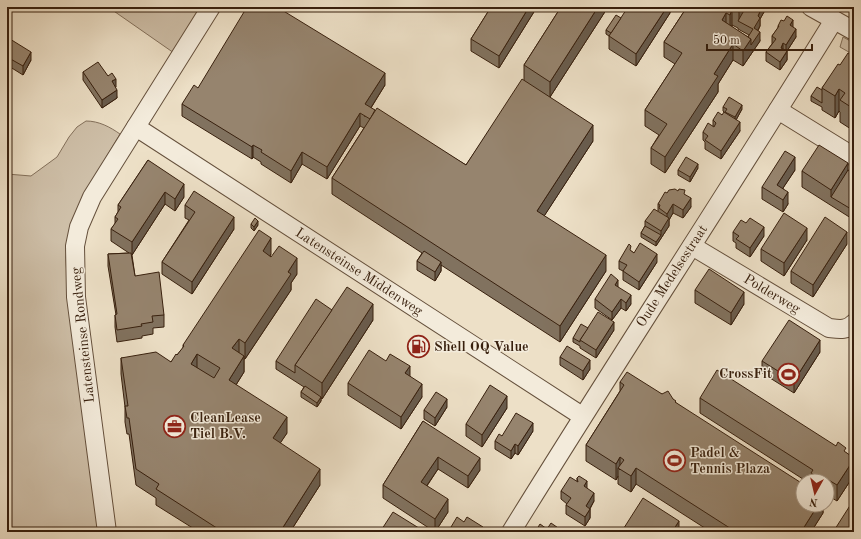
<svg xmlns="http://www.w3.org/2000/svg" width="861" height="539" font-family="'Old Standard TT',serif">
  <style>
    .green { fill: #cebfa8; stroke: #83705b }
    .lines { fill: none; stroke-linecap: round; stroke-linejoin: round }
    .minor-casing { stroke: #65503c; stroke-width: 20 }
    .minor { stroke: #f3ebdb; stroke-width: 18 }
    .wall { fill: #81725f; stroke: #38200e; fill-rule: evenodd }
    .shaded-wall { fill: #695c4d; stroke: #38200e }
    .building { fill: #96846e; stroke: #38200e; fill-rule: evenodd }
    .labels { text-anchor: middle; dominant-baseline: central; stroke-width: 3; stroke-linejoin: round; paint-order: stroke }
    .street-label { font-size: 14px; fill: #38200e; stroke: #f3ebdb }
    .poi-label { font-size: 14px; font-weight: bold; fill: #38200e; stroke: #f3ebdb; text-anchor: start }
  </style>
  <rect width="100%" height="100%" fill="#ede0c7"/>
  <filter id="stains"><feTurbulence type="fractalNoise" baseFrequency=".005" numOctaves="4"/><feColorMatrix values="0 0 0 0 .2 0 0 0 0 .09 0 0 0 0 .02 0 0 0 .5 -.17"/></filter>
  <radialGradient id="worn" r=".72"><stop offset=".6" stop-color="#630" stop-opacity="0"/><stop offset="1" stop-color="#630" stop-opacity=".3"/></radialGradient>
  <g class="green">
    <path d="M108,7H203L174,53Z"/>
    <path d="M843,37L854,43V55L840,47Z"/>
    <path d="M86,121C99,121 110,127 120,134C98,172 70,211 66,257C66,264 67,273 67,281L102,532H7V174L31,176L57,157L69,137L77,127Z"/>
  </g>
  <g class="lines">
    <defs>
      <g id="minor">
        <path d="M811,7L854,31"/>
        <path d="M778,110L854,157"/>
        <path d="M136,127L582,416"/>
        <path d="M692,246L829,328C838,329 847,331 854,323"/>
        <path d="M107,532L76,297L75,246L79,227L92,197L211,7"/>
        <path d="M511,532C617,360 728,192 834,20"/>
      </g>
    </defs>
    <use href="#minor" class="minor-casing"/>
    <use href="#minor" class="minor"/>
  </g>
  <g class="wall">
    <path d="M491,7H537L499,68L471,51V39Z"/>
    <path d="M561,7H608L550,97L593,141L544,216L606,271L560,342L441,265V271L435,281L417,270V261L422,253L332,194V178L364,128L360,126L327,179L302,164L291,183L261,164V162L253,157L252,159L182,116V104L198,88L385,85L371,108L466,165L524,80V65Z"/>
    <path d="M670,7V13L636,66L609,49V36L606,34V30L621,18Z"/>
    <path d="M687,7H764V12L760,19V26L758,31L760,41L743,66L733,60L718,84V92L665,173L651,164V148L659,135L645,126V110L675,64L664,57V42ZM732,25L738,28V29L749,35L748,37L732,27Z"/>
    <path d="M778,26L793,27L796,37L787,51V60L780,70L766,61V52L772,44V36L778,28Z"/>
    <path d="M7,43L31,60L23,75L7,65Z"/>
    <path d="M854,56V131L840,122V112L839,111L835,118L822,110V107L811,101V96L822,90V88L840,65Z"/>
    <path d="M83,72L108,76L116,87H115L117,98L102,108L83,80Z"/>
    <path d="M723,107L742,109L736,120L740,131L721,159L705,149V142L703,140V132L713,126V120L725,113L723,111Z"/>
    <path d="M148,160L184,197L175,211L165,204L132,255L135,276L164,315V327L153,328V334L142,336V338L117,342L115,327V315H116L108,266V254L129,253L111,241V229L115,224V217L118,212V205Z"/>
    <path d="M698,168L690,182L678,175V170Z"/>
    <path d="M795,170L783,188L788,204L783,212L762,199V187Z"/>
    <path d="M848,170L854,174V220L802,187V171Z"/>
    <path d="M667,193L685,195L691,207L683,218L673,213L669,220V226L656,246L641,237V233L645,226V221L658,211V204Z"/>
    <path d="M185,205L234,229L192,294L162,274V262L189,220L185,218Z"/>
    <path d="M251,224L258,225L254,231L251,228Z"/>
    <path d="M733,232L764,236L750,257L736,248V243L733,241Z"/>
    <path d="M807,240L784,276L761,261V249Z"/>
    <path d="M847,244L813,297L791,283V271Z"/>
    <path d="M631,251L634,253L657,262L639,290L623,280V271L619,269V261Z"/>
    <path d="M271,254L270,256L297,274L291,283V290L245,359H244V372L236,385L287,433L280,443L320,485L290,532H199L156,505V498L136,485L129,434H127L125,422V407L121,374V358L171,362L183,348V345Z"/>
    <path d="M618,287L631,304L626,311L621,308L612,320L595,308V299Z"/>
    <path d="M695,290L744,304L731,325L695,303Z"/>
    <path d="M332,310L373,320L322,399L321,398V401L317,407L301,397V392L304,387L276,369V361Z"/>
    <path d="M588,328L614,330L596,358L580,348V346L573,342V338Z"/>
    <path d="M820,352L794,393L762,373V361Z"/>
    <path d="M560,357L590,369L583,380L560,365Z"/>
    <path d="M854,363V385L852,383V367Z"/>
    <path d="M410,376L422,397L401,429L348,395V383Z"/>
    <path d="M620,382L662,394L673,399L676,403L823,505V513L811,532H711L636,484L631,492L618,484V476L616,480L586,461V445L620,391Z"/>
    <path d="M700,398L846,453L854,458V475L837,501L827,495V481H806L700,413Z"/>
    <path d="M447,407L435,426L424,419V410Z"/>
    <path d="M507,408L482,447L466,436V424Z"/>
    <path d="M423,421L480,470L468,488L438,469L427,486L448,512L435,532L383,498V485Z"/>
    <path d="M533,431L518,455L515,453L511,459L495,449V441L502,436Z"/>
    <path d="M577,478L587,488L594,501L590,509V518L585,526L566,514V505L567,504L561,499V491L577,481Z"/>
    <path d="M464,522L483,532H451V527Z"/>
    <path d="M835,529L854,532H835Z"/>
  </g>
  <g class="shaded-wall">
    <path d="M529,7H537L499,68V56Z"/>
    <path d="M598,7H608L550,97V82Z"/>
    <path d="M667,7H670V13L636,66V54Z"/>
    <path d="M742,7H750L739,21V12Z"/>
    <path d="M762,7H764V12L760,19V26L754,37V28L758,16Z"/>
    <path d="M732,9V25L730,30V15Z"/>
    <path d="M726,13V29L722,20Z"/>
    <path d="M793,20V28L790,25Z"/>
    <path d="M796,29V37L787,51V60L780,70V62L786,53V45Z"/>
    <path d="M760,32V41L743,66V51L751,39Z"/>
    <path d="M783,43V52L781,48Z"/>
    <path d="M733,44V60L718,84V92L665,173V157L714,74Z"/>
    <path d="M31,52V60L23,75V66Z"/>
    <path d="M385,73V85L365,117V104Z"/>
    <path d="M116,79V87L112,90V81Z"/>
    <path d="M839,89V111L835,118V96Z"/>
    <path d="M117,90V98L102,108V100Z"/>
    <path d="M742,105V109L735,122V117Z"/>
    <path d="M360,113V126L327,179V167Z"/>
    <path d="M740,122V131L721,159V151Z"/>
    <path d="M593,125V141L537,227V211Z"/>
    <path d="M253,145V157L252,159V147Z"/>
    <path d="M302,152V164L291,183V171Z"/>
    <path d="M795,157V170L777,197V185Z"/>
    <path d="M848,163V179L831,197V190Z"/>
    <path d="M698,164V168L690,182V177Z"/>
    <path d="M184,184V197L175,211V199Z"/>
    <path d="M165,192V204L132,255V242Z"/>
    <path d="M788,192V204L783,212V200Z"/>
    <path d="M691,198V207L683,218V210Z"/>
    <path d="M673,204V213L669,220V226L656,246V242L661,235V231L667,220V214Z"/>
    <path d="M234,217V229L192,294V282Z"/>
    <path d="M258,221V225L254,231V227Z"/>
    <path d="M764,227V236L750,257V248Z"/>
    <path d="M807,228V240L784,276V263Z"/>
    <path d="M847,232V244L813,297V285Z"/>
    <path d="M271,238V254L263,267V251Z"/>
    <path d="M657,254V262L639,290V282Z"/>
    <path d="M606,255V271L560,342V326Z"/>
    <path d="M297,258V274L291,283V290L245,359V343L288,272Z"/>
    <path d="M441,262V271L435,281V272Z"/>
    <path d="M618,280V288L615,285Z"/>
    <path d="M744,292V304L731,325V313Z"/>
    <path d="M631,295V304L626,311V303Z"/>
    <path d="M621,299V308L612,320V312Z"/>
    <path d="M373,304V320L322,399V383Z"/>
    <path d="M614,322V330L596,358V350Z"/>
    <path d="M239,339V355L232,348Z"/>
    <path d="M820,340V352L794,393V381Z"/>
    <path d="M197,354V370L191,364Z"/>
    <path d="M244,356V372L229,396V380Z"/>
    <path d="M590,360V369L583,380V371Z"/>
    <path d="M410,366V379L405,373Z"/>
    <path d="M422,384V397L401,429V417Z"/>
    <path d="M507,396V408L482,447V435Z"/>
    <path d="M321,397V401L317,407V403Z"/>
    <path d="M447,399V407L435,426V418Z"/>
    <path d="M287,417V433L273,454V438Z"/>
    <path d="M533,423V431L518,455V446Z"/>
    <path d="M515,444V453L511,459V451Z"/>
    <path d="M438,457V469L421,494V482Z"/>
    <path d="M620,457V470L618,468V476L616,480V464Z"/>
    <path d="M480,458V470L468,488V476Z"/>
    <path d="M854,459V475L837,501V485Z"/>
    <path d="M636,468V484L631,492V476Z"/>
    <path d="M320,469V485L290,532H280Z"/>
    <path d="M820,475V481H818V478Z"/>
    <path d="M587,481V489L584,486Z"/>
    <path d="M594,493V501L586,515V506Z"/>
    <path d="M448,499V512L435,532V519Z"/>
    <path d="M818,505H823V513L811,532H801Z"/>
    <path d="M590,509V518L585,526V517Z"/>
    <path d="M679,521V532H672Z"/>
    <path d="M483,527V532H480Z"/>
  </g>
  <g class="building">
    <path d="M247,7H277L385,73L365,104L375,110L370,119L360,113L327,167L302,152L291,171L261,152L262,150L253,145L252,147L182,104L194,85L198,88Z"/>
    <path d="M491,7H529L499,56L471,39Z"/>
    <path d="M561,7H598L550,82L524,65Z"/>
    <path d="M628,7H667L636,54L609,36Z"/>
    <path d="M687,7H742L739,12L732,9L730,15L726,13L722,20L751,39L743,51L733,44L714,74L718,76L665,157L651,148L667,124L645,110L682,53L664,42Z"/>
    <path d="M746,7H762L758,16L760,18L754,28L760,32L751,45V39L748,37L753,29L738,21Z"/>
    <path d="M616,15L621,18L611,33L606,30Z"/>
    <path d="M787,16L793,20L790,25L796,29L786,45L783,43L781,48L787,51L780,62L766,52L776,39L772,36L779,26H778L781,20L784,21Z"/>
    <path d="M10,39L31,52L23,66L7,57V43Z"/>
    <path d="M848,53L854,56V109L840,100L845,93L839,89L835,96L822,88L838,64L840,65Z"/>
    <path d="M98,62L108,76L112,73L116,79L112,81L117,90L102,100L83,72Z"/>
    <path d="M522,79L593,125L537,211L606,255L560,326L332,178L377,108L466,165Z"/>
    <path d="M817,87L822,90V103L811,96Z"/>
    <path d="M729,97L742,105L735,117L725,112L727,109L723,107Z"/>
    <path d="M718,112L722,115L724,112L740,122L721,151L705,140L708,136L703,132L708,123L714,127L716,123L713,120Z"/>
    <path d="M819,145L848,163L831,190L802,171Z"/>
    <path d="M785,151L795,157L777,185L788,192L783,200L762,187Z"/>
    <path d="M686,157L698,164L690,177L678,170Z"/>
    <path d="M148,160L184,184L175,199L165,192L132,242L111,229L118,219L115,217L121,207L118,205Z"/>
    <path d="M848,170L854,174V196L851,202V209L831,197Z"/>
    <path d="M675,189L678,191L679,189L685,190L684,194L691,198L683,210L673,204L667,214L659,208L660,205L658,204L665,192L667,193L669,190Z"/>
    <path d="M194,191L234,217L192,282L162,262L195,212L185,205Z"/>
    <path d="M854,196V204L851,202Z"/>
    <path d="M654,209L669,218L661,231L645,221Z"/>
    <path d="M784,213L807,228L784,263L761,249Z"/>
    <path d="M825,217L847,232L813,285L791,271Z"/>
    <path d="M255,218L258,221L254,227L251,224Z"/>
    <path d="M750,218L764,227L750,248L736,239L739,236L733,232L741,220L746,223Z"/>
    <path d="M645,226L661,235L656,242L641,233Z"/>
    <path d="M259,230L271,238L263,251L271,257L279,246L297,258L288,272L291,274L245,343L239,339L232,348L244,356L229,380L287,417L273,438L320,469L280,532H223L156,489L159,484L136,469L129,418H127L125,406H128L121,358L156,352L171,362L176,354L177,355L184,346L183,345ZM197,354L220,368L214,378L191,364Z"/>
    <path d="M640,243L657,254L639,282L623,271L627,265L619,261L629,244L631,246L630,250L634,253Z"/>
    <path d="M424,251L441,262L435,272L417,261Z"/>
    <path d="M131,253L135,276L159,272L164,315L152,316L153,322L141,324L142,326L117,330L115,315L117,314L108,254Z"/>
    <path d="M709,269L744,292L731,313L695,290Z"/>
    <path d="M611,274L618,280L615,285L631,295L626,303L621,299L612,312L595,299Z"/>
    <path d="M347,287L373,304L322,383L295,365Z"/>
    <path d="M316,299L332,310L295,365V373L276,361Z"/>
    <path d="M598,312L614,322L596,350L580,340Z"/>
    <path d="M789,320L820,340L794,381L762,361Z"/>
    <path d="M581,324L588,328L580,340V342L573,338Z"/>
    <path d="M567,346L590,360L583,371L560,357Z"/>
    <path d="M369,350L386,361L390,354L410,366L405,373L422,384L401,417L348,383Z"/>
    <path d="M854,363V369L852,367Z"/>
    <path d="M717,370L836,446L838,442L846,448L844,451L854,458V459L837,485L820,475L818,478L811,473L813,470L700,398Z"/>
    <path d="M627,372L662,394L668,391L673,399L676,401L675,402L803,484V505H818L801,532H736L636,468L631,476L618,468L624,460L620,457L616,464L586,445L624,385L620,382Z"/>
    <path d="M490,385L507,396L482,435L466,424Z"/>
    <path d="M305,386L321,397L317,403L301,392Z"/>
    <path d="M436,392L447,399L435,418L424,410Z"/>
    <path d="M516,413L533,423L518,446L515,444L511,451L495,441L499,434L502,436Z"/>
    <path d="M423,421L480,458L468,476L438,457L421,482L448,499L435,519L383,485Z"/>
    <path d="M579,476L587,481L584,486L594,493L586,506L590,509L585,517L566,505L571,498L561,491L570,477L578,482L577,478Z"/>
    <path d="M643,498L679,521L672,532H624L622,531Z"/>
    <path d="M851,504L854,506V532H840L835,529Z"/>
    <path d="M393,512L422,530L421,532H380Z"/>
    <path d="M457,517L464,522L467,517L483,527L480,532H459L451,527Z"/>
    <path d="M551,523L564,532H535L540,524L547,529Z"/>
    <path d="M566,529L570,532H564Z"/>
    <path d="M697,529L702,532H695Z"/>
    <path d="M572,530L576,532H571Z"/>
  </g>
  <defs>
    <symbol id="fuel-ring" viewBox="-11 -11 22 22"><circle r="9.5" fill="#f3ebdb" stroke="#8f2418" stroke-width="1.5"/><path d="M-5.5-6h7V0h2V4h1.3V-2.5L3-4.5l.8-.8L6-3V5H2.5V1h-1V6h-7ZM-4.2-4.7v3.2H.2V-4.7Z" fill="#8f2418"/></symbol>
    <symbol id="stadium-ring" viewBox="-11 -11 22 22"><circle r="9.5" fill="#f3ebdb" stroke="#8f2418" stroke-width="1.5"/><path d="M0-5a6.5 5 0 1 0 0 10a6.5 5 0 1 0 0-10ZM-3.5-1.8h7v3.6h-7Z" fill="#8f2418"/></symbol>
    <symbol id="office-ring" viewBox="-11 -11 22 22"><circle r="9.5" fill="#f3ebdb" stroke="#8f2418" stroke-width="1.5"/><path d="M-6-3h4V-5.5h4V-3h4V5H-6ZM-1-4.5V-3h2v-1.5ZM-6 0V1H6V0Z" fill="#8f2418"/></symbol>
  </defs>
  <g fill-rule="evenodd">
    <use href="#fuel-ring" x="406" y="334" width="25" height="25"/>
    <use href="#stadium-ring" x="776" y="362" width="25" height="25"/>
    <use href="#office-ring" x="162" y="414" width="25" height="25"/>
    <use href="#stadium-ring" x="662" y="448" width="25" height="25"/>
  </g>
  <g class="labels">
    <g class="street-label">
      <text transform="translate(359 272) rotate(33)">Latensteinse Middenweg</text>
      <text transform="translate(672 276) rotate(-57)">Oude Medelsestraat</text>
      <text transform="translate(772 294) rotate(31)">Polderweg</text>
      <text transform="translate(83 335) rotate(-96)">Latensteinse Rondweg</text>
    </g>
    <g class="poi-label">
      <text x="434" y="347">Shell OQ Value</text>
      <text x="772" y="374" text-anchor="end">CrossFit</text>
      <text x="190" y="418">CleanLease<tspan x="190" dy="16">Tiel B.V.</tspan></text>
      <text x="690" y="453">Padel &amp;<tspan x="690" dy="16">Tennis Plaza</tspan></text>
    </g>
  </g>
  <rect width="861" height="539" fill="none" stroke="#ede0c7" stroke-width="24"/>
  <rect x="8" y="8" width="845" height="523" fill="none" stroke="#38200e" stroke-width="2"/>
  <rect x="12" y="12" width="837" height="515" fill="none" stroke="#38200e"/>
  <g transform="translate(815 493) rotate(188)"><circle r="19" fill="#f3ebdb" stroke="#a89a89"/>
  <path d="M0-3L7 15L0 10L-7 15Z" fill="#8f2418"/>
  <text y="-6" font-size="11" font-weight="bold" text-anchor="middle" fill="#38200e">N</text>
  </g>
  <path d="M707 44v6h105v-6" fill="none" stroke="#38200e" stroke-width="2"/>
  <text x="713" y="44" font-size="12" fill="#38200e" stroke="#f3ebdb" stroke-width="3" paint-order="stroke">50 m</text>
  <rect width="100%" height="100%" filter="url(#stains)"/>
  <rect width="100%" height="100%" fill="url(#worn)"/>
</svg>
